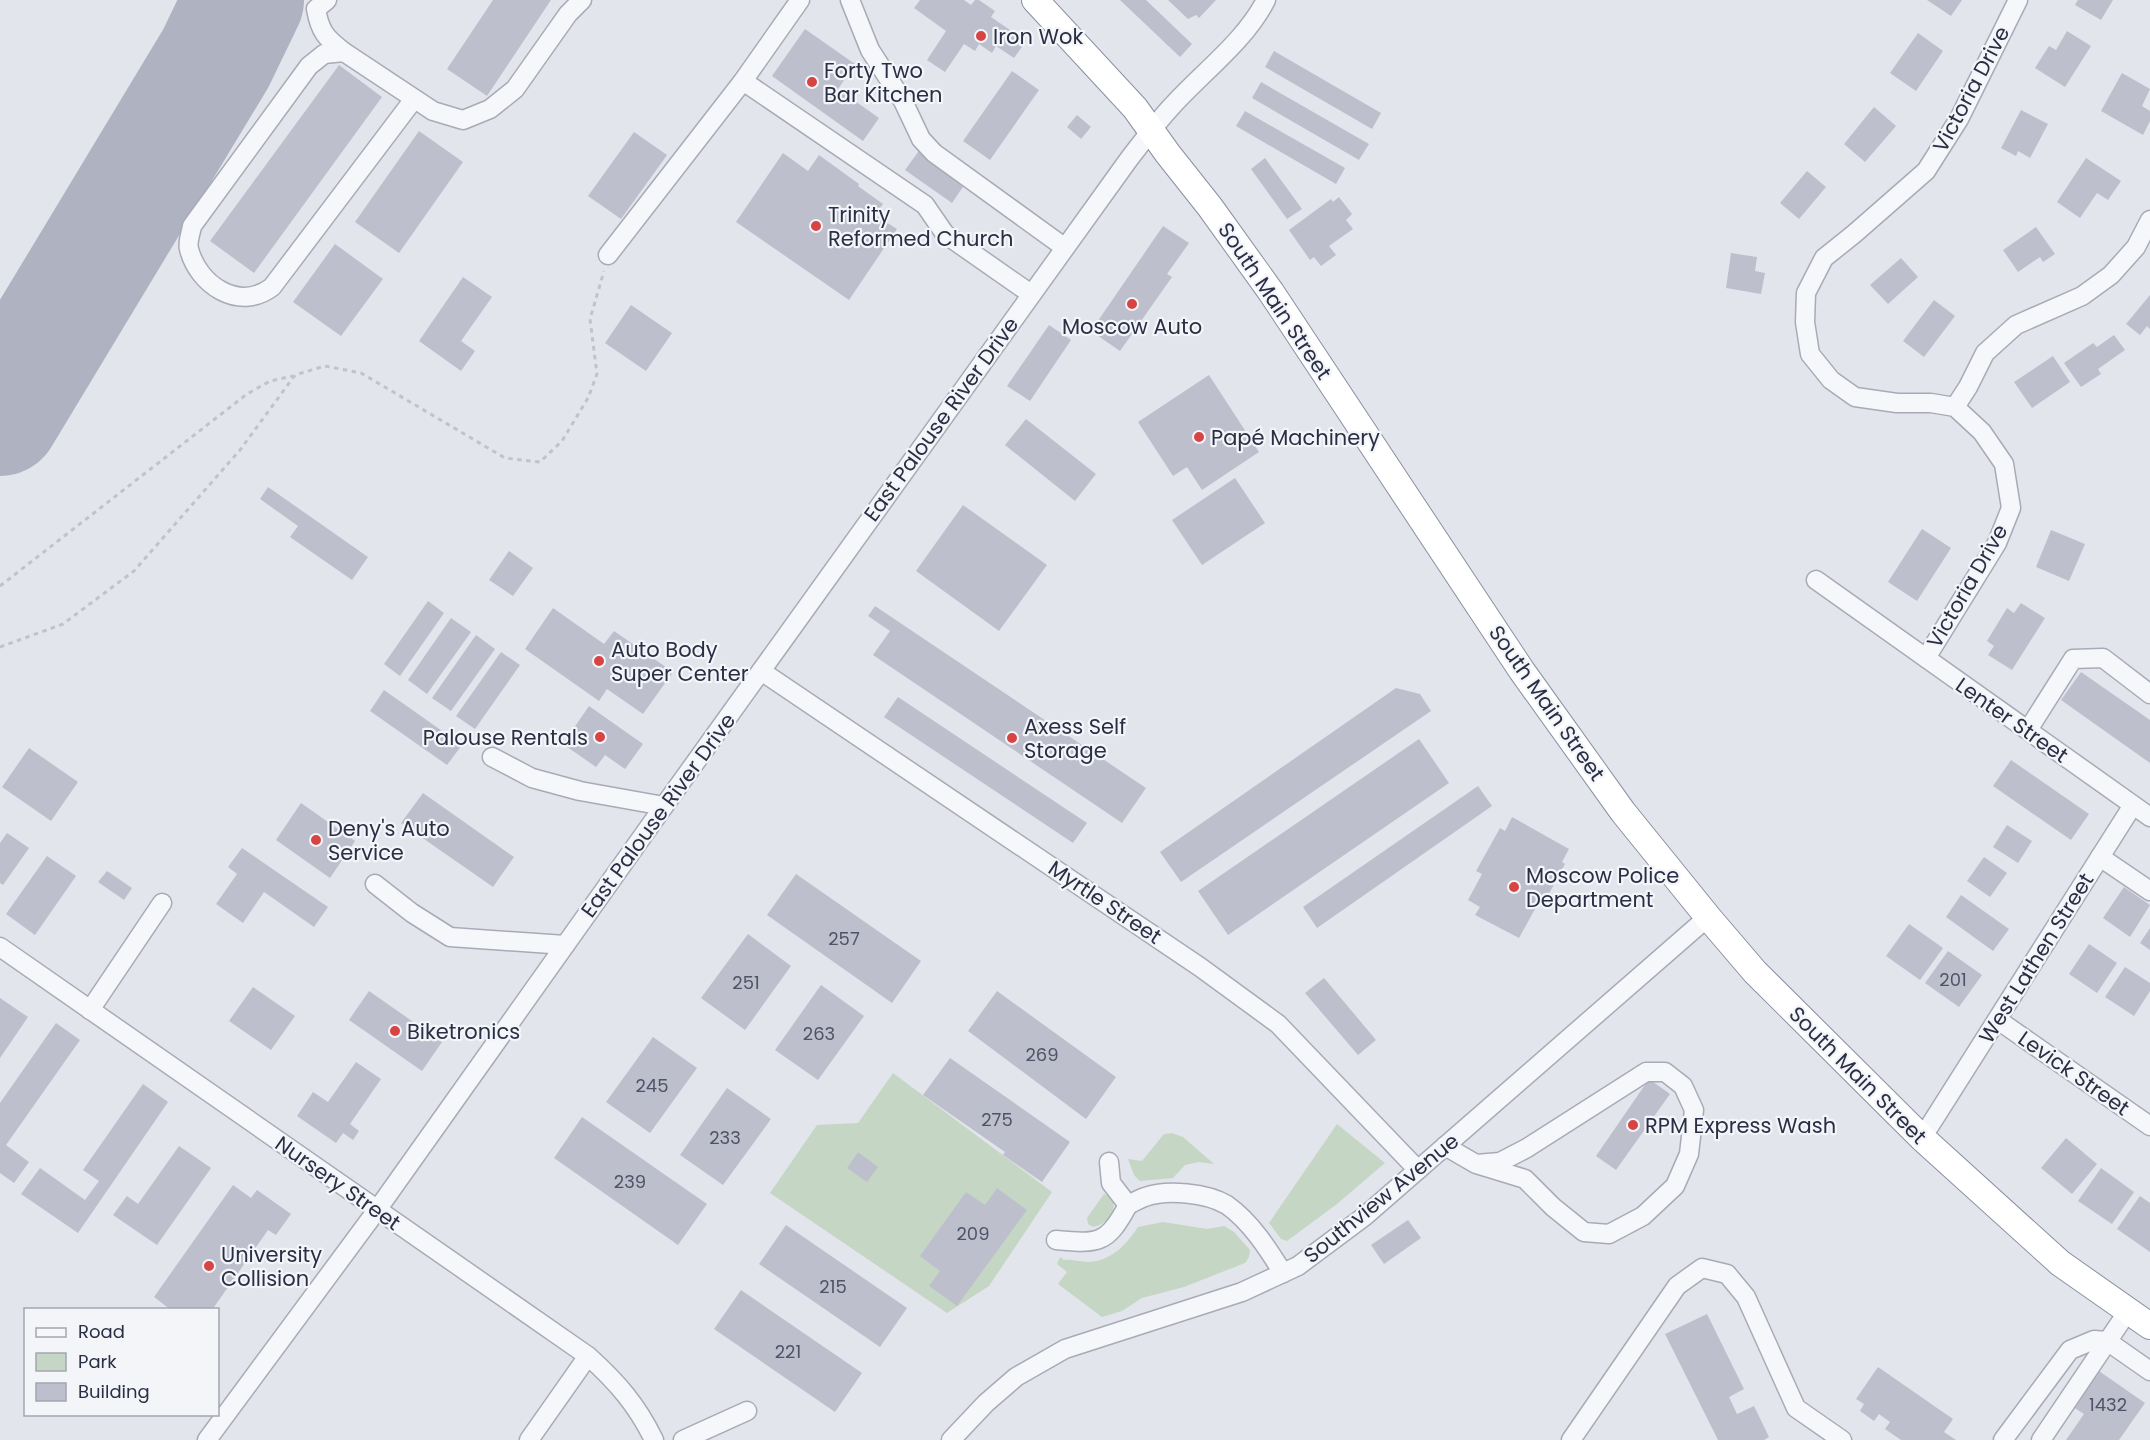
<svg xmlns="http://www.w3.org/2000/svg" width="2150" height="1440" font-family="Poppins,sans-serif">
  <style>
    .green { fill: #c5d6c4 }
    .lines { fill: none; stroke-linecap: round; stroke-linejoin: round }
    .runway { stroke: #afb3c1; stroke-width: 120 }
    .building { fill: #bdc0cc }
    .minor-casing { stroke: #a8abb7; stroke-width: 21 }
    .highway-casing { stroke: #8990a3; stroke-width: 28 }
    .path { stroke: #c1c3cb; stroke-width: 3; stroke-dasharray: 4.5 4.5; stroke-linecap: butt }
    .minor { stroke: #f6f7fa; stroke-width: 18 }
    .highway { stroke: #fff; stroke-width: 26 }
    .poi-dot { fill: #d64443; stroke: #f3f5f9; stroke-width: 2 }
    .labels { text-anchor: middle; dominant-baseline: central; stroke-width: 4.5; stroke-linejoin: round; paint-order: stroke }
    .number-label { font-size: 18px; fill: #4f5367 }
    .poi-label { font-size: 21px; fill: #2a2f45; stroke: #f3f5f9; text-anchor: start }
    .street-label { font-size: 21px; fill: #2a2f45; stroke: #f3f5f9 }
  </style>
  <rect width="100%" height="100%" fill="#e3e5ec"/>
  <g class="green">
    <path d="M893,1073L1052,1192L989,1286L947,1313L770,1193L817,1125L858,1123Z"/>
    <path d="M1337,1124L1385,1163L1337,1204L1287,1241L1281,1239L1269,1223Z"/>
    <path d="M1172,1133L1183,1137L1214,1164L1199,1162L1185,1165L1173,1178L1140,1181L1134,1175L1128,1159L1142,1161L1164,1134Z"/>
    <path d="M1104,1194L1112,1197C1118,1212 1107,1224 1093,1227L1088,1224L1087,1218Z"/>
    <path d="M1163,1222L1207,1229L1224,1226L1234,1232L1250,1250L1249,1257L1245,1263L1184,1287L1142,1298L1122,1311L1102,1317L1058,1284L1067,1272L1057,1264L1059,1259L1062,1257L1063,1260C1072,1259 1079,1262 1088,1262C1111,1261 1126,1245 1138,1227Z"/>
  </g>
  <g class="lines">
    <path class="runway" d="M0,416L216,58L244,0"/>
  </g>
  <g class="building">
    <path d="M493,0H551L487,96L447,69Z"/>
    <path d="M920,0H964L971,5L975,0H979L995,11L991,17L1026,41L1014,58L996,46L992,53L979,44L975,51L964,44L945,72L927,60L946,31L914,8Z"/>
    <path d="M1120,0H1146L1192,44L1180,57Z"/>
    <path d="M1168,0H1216L1199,18L1196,15L1188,19Z"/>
    <path d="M1927,0H1962L1951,16Z"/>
    <path d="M2078,0H2113L2101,20L2075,5Z"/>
    <path d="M805,29L855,64L838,89L879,118L863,141L772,76Z"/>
    <path d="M2067,31L2091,46L2065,87L2035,68L2049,46L2056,50Z"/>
    <path d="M1918,33L1943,51L1916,91L1890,73Z"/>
    <path d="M1274,51L1381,113L1372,129L1265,67Z"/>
    <path d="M339,65L382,97L254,273L210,241Z"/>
    <path d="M1012,71L1039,90L990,160L963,141Z"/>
    <path d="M2122,73L2150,89L2142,106L2150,111V121L2143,135L2101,111Z"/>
    <path d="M1261,82L1369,144L1359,160L1252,98Z"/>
    <path d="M1874,107L1896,126L1865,162L1844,144Z"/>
    <path d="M2021,110L2048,124L2030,158L2018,151L2016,156L2001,148Z"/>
    <path d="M1245,111L1345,168L1336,184L1236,126Z"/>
    <path d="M1077,115L1091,127L1081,139L1067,127Z"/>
    <path d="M419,131L463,162L399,253L355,222Z"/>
    <path d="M634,132L667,155L621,219L588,196Z"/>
    <path d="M921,148L967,181L952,203L905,170Z"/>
    <path d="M783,153L808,171L819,155L859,184L858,186L883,204L875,215L897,229L849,300L736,222Z"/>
    <path d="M1265,158L1302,209L1287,219L1251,169Z"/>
    <path d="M2086,158L2121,181L2108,200L2097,193L2080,218L2057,202Z"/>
    <path d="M1807,171L1826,187L1799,219L1780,203Z"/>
    <path d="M1339,197L1352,214L1346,220L1353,229L1329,246L1336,255L1321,266L1314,257L1310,260L1289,230L1331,199L1333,202Z"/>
    <path d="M1163,226L1189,243L1167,274L1172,277L1120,351L1091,331Z"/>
    <path d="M2036,227L2055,254L2043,262L2040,257L2018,272L2003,250Z"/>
    <path d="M335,244L383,279L341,336L293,302Z"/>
    <path d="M1731,253L1757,257L1755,271L1765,273L1761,294L1726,288Z"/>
    <path d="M1901,258L1918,277L1888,304L1870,285Z"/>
    <path d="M463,277L492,297L461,341L475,351L461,371L419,341Z"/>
    <path d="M2150,295V329L2147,326L2140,335L2126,324Z"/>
    <path d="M1934,300L1955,316L1924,357L1903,341Z"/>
    <path d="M631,305L672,333L646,371L605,343Z"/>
    <path d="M1049,325L1071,340L1030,401L1007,386Z"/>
    <path d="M2114,335L2125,350L2098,369L2101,374L2081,387L2064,363L2093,343L2097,347Z"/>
    <path d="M2053,356L2070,382L2032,408L2014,382Z"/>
    <path d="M1209,375L1259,452L1202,490L1187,467L1173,476L1138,422Z"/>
    <path d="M1026,419L1096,474L1075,501L1005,445Z"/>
    <path d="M1235,478L1265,523L1202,565L1172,520Z"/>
    <path d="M268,487L368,557L352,580L290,537L298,526L260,499Z"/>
    <path d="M963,505L1047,565L999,631L916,571Z"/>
    <path d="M1922,529L1951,548L1917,601L1888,582Z"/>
    <path d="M2051,530L2085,544L2069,581L2036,567Z"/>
    <path d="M509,551L533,568L513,596L489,580Z"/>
    <path d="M428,601L444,613L400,676L384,664Z"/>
    <path d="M2021,603L2045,618L2012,670L1988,655L1994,646L1987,641L2007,608L2014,613Z"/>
    <path d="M875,606L1146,788L1122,823L873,655L890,631L868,616Z"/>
    <path d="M553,608L604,644L614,631L673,672L643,714L607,689L599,701L525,649Z"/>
    <path d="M451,618L471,632L427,694L408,680Z"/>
    <path d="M476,635L495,649L451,711L432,698Z"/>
    <path d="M501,652L520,665L475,729L456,716Z"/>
    <path d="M2081,672L2150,720V763L2061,700Z"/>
    <path d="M1396,688L1420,694L1431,711L1181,882L1160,852Z"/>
    <path d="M384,690L462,745L447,765L370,711Z"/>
    <path d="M898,697L1087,823L1073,843L884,717Z"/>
    <path d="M589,706L643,744L625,769L605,755L596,767L563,744Z"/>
    <path d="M1419,739L1449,783L1228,935L1198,891Z"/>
    <path d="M29,748L78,782L51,821L2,787Z"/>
    <path d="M2011,760L2089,814L2071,840L1993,786Z"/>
    <path d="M1478,786L1492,806L1317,928L1303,907Z"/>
    <path d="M423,793L514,857L493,887L401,823Z"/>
    <path d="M301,803L355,841L330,878L276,840Z"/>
    <path d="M1512,817L1569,849L1562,862L1565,864L1544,903L1540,900L1519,938L1475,915L1480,907L1468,900L1482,874L1476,871L1500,828L1505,831Z"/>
    <path d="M2007,825L2032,841L2018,863L1993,847Z"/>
    <path d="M7,833L29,848L3,885L0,883V843Z"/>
    <path d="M242,848L328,907L314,927L264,892L243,923L216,904L237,874L228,867Z"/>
    <path d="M47,856L76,876L35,935L6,914Z"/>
    <path d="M1984,857L2007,873L1990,897L1967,881Z"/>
    <path d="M107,871L132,888L124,900L98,882Z"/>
    <path d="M796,874L921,961L892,1003L767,915Z"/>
    <path d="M2124,887L2150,905L2130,937L2103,918Z"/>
    <path d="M1961,895L2009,929L1993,951L1946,917Z"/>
    <path d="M1909,924L1943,948L1920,980L1886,956Z"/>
    <path d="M2150,928V950L2140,943Z"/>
    <path d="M748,934L791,966L745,1030L701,998Z"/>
    <path d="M2089,944L2117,963L2097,993L2069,974Z"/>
    <path d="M1948,951L1982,975L1959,1007L1925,983Z"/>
    <path d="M2125,967L2150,983V991L2134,1016L2105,997Z"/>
    <path d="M1324,978L1376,1040L1358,1055L1305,993Z"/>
    <path d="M821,985L864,1016L818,1080L775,1050Z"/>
    <path d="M253,987L295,1016L271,1050L229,1021Z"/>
    <path d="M369,991L442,1042L422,1071L349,1020Z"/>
    <path d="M997,991L1116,1077L1086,1119L968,1031Z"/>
    <path d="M0,998L28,1017L0,1058Z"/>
    <path d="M56,1023L80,1040L6,1145L29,1162L14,1183L0,1173V1103Z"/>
    <path d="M653,1037L697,1068L650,1133L606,1102Z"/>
    <path d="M950,1058L1070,1142L1042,1182L1003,1155L1005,1152L923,1095Z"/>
    <path d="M356,1062L381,1079L350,1124L359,1131L353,1140L343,1133L336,1143L297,1116L313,1092L328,1102Z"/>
    <path d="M1649,1079L1670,1094L1616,1170L1596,1156Z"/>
    <path d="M143,1084L168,1102L78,1233L21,1194L40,1168L85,1200L99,1181L83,1170Z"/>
    <path d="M727,1088L771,1119L723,1185L680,1155Z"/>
    <path d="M582,1117L707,1204L678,1245L554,1158Z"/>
    <path d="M2066,1138L2097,1164L2072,1194L2041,1168Z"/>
    <path d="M179,1146L211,1168L157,1245L113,1215L127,1196L138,1204Z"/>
    <path d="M858,1152L878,1167L867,1182L847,1168Z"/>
    <path d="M2101,1168L2134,1192L2112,1224L2078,1201Z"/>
    <path d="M233,1185L251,1198L257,1190L291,1214L276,1235L268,1230L212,1310H171L154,1297Z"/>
    <path d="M997,1188L1027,1210L957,1306L929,1286L940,1271L920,1256L966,1192L985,1205Z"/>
    <path d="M2140,1196L2150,1203V1252L2117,1229Z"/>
    <path d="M1408,1220L1421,1238L1384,1264L1371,1245Z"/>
    <path d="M786,1225L907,1308L880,1347L759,1264Z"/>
    <path d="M741,1290L862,1373L835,1412L714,1329Z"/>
    <path d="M1707,1314L1744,1389L1729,1397L1737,1414L1754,1406L1769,1437L1764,1440H1718L1665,1334Z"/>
    <path d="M1878,1367L1953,1419L1944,1432L1956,1440H1901L1885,1429L1890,1422L1879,1414L1874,1421L1860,1411L1864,1404L1856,1399Z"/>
    <path d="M2096,1369L2145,1403L2119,1440H2066L2084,1414L2070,1405Z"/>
  </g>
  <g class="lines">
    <defs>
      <g id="minor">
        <path d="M327,0L316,9C320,32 326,38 344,52"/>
        <path d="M850,0L870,50L903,101L921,139L934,153L1064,247"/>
        <path d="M743,81L925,205L945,234L1031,294"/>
        <path d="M414,99L272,287C239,312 198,285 189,249C187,242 191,233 192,226L309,66L324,54L344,52L433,111L463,120L490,109L515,89L568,14L582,0"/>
        <path d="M608,255L743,81L800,0"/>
        <path d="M1955,407L1968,387L1985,353L2016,325L2082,296L2111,275L2136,247L2150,220"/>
        <path d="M1816,580L2150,817"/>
        <path d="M1926,658L1997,543L2011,508L2004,464L1982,432L1955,407L1931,403H1897L1855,397L1831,380L1810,354L1805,322L1806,293L1824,258L1854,234L1926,171L1959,119L2018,0"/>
        <path d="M761,671L1200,967L1278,1024L1418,1170"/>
        <path d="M2028,730L2073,659L2103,658L2150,694"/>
        <path d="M492,757L532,778L580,791L664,806"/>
        <path d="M2100,857L2150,891"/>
        <path d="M375,884L412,913L450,937L565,945"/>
        <path d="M0,947L588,1356C617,1382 637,1405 654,1440"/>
        <path d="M90,1010L162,903"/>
        <path d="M1998,1020L2150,1126"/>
        <path d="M1922,1138L2133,805"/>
        <path d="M1445,1146L1476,1164L1525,1179L1553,1207L1584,1232L1609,1234L1643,1216L1675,1186L1689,1154L1694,1110L1683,1086L1665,1072H1646L1527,1148L1500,1162L1476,1164"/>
        <path d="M1109,1162L1111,1183L1128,1205C1134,1202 1139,1199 1145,1197C1167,1189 1207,1193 1227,1205C1251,1222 1268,1249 1283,1273"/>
        <path d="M1056,1240C1099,1244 1107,1244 1128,1205"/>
        <path d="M207,1440L377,1210L664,806L1129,159C1143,141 1157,122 1173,105C1204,71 1245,41 1266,0"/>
        <path d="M529,1440L588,1356"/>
        <path d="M683,1440L747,1411"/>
        <path d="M951,1440L986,1403L1016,1377L1065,1349L1242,1292L1298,1266L1365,1216L1708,917"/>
        <path d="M1571,1440L1677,1286L1702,1268L1727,1274L1746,1297L1796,1408L1842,1440"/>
        <path d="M2003,1440L2070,1350L2094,1340L2107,1341L2150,1371"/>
        <path d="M2041,1440L2128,1311"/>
      </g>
      <path id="highway" d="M1035,0L1135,108L1168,154L1210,207L1271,292L1522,671L1623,812L1708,917L1755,972L1922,1138L2060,1263L2150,1326"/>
    </defs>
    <use href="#minor" class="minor-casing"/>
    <use href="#highway" class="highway-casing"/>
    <g class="path">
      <path d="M0,586L247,394L270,381L293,376"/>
      <path d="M0,647L63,624L134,571L240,450L295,375L325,366L361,373L505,458L540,462L562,441L588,398L597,374L590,319L604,271"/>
    </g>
    <use href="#minor" class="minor"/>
    <use href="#highway" class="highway"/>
  </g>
  <g class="poi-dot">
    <circle cx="981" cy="36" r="6"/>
    <circle cx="812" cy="82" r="6"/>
    <circle cx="816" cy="226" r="6"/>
    <circle cx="1132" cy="304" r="6"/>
    <circle cx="1199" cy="437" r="6"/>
    <circle cx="599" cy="661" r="6"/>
    <circle cx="600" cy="737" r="6"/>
    <circle cx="1012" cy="738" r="6"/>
    <circle cx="316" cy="840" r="6"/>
    <circle cx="1514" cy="887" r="6"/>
    <circle cx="395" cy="1031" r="6"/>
    <circle cx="1633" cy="1125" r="6"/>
    <circle cx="209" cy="1266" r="6"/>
  </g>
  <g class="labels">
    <g class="number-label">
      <text x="844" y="938">257</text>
      <text x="1953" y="979">201</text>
      <text x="746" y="982">251</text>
      <text x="819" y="1033">263</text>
      <text x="1042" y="1054">269</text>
      <text x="652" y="1085">245</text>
      <text x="997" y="1119">275</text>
      <text x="725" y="1137">233</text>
      <text x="630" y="1181">239</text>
      <text x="973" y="1233">209</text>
      <text x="833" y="1286">215</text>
      <text x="788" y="1351">221</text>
      <text x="2108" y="1404">1432</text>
    </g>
    <g class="poi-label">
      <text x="993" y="36">Iron Wok</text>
      <text x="824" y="70">Forty Two<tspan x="824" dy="24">Bar Kitchen</tspan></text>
      <text x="828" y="214">Trinity<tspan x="828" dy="24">Reformed Church</tspan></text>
      <text x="1132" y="326" text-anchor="middle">Moscow Auto</text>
      <text x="1211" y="437">Papé Machinery</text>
      <text x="611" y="649">Auto Body<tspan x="611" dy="24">Super Center</tspan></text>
      <text x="1024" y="726">Axess Self<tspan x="1024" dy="24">Storage</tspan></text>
      <text x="588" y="737" text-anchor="end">Palouse Rentals</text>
      <text x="328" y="828">Deny's Auto<tspan x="328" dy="24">Service</tspan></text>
      <text x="1526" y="875">Moscow Police<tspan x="1526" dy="24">Department</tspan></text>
      <text x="407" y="1031">Biketronics</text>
      <text x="1645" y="1125">RPM Express Wash</text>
      <text x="221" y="1254">University<tspan x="221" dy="24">Collision</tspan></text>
    </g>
    <g class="street-label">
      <text transform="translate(1971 89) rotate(-62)">Victoria Drive</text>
      <text transform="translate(1275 301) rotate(56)">South Main Street</text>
      <text transform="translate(941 419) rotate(-54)">East Palouse River Drive</text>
      <text transform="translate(1967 586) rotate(-60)">Victoria Drive</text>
      <text transform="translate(1547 703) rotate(55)">South Main Street</text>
      <text transform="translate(2012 720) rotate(35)">Lenter Street</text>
      <text transform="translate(658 815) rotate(-54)">East Palouse River Drive</text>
      <text transform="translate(1105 902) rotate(34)">Myrtle Street</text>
      <text transform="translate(2036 958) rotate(-58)">West Lathen Street</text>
      <text transform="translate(2074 1073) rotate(35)">Levick Street</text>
      <text transform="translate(1858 1075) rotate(45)">South Main Street</text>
      <text transform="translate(338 1183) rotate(35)">Nursery Street</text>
      <text transform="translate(1381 1198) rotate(-39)">Southview Avenue</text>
    </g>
  </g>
  <rect x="24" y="1308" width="195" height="108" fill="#f3f5f9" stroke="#a3a6b1" stroke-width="1.5"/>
  <rect x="36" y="1328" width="30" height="9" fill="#f6f7fa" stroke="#a3a6b1" stroke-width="1.5"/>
  <text x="78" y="1338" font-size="18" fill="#2a2f45">Road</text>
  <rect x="36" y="1353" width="30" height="18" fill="#c5d6c4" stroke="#a3a6b1" stroke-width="1.5"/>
  <text x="78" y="1368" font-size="18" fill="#2a2f45">Park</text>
  <rect x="36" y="1383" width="30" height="18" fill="#bdc0cc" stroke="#a3a6b1" stroke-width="1.5"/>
  <text x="78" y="1398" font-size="18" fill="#2a2f45">Building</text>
</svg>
